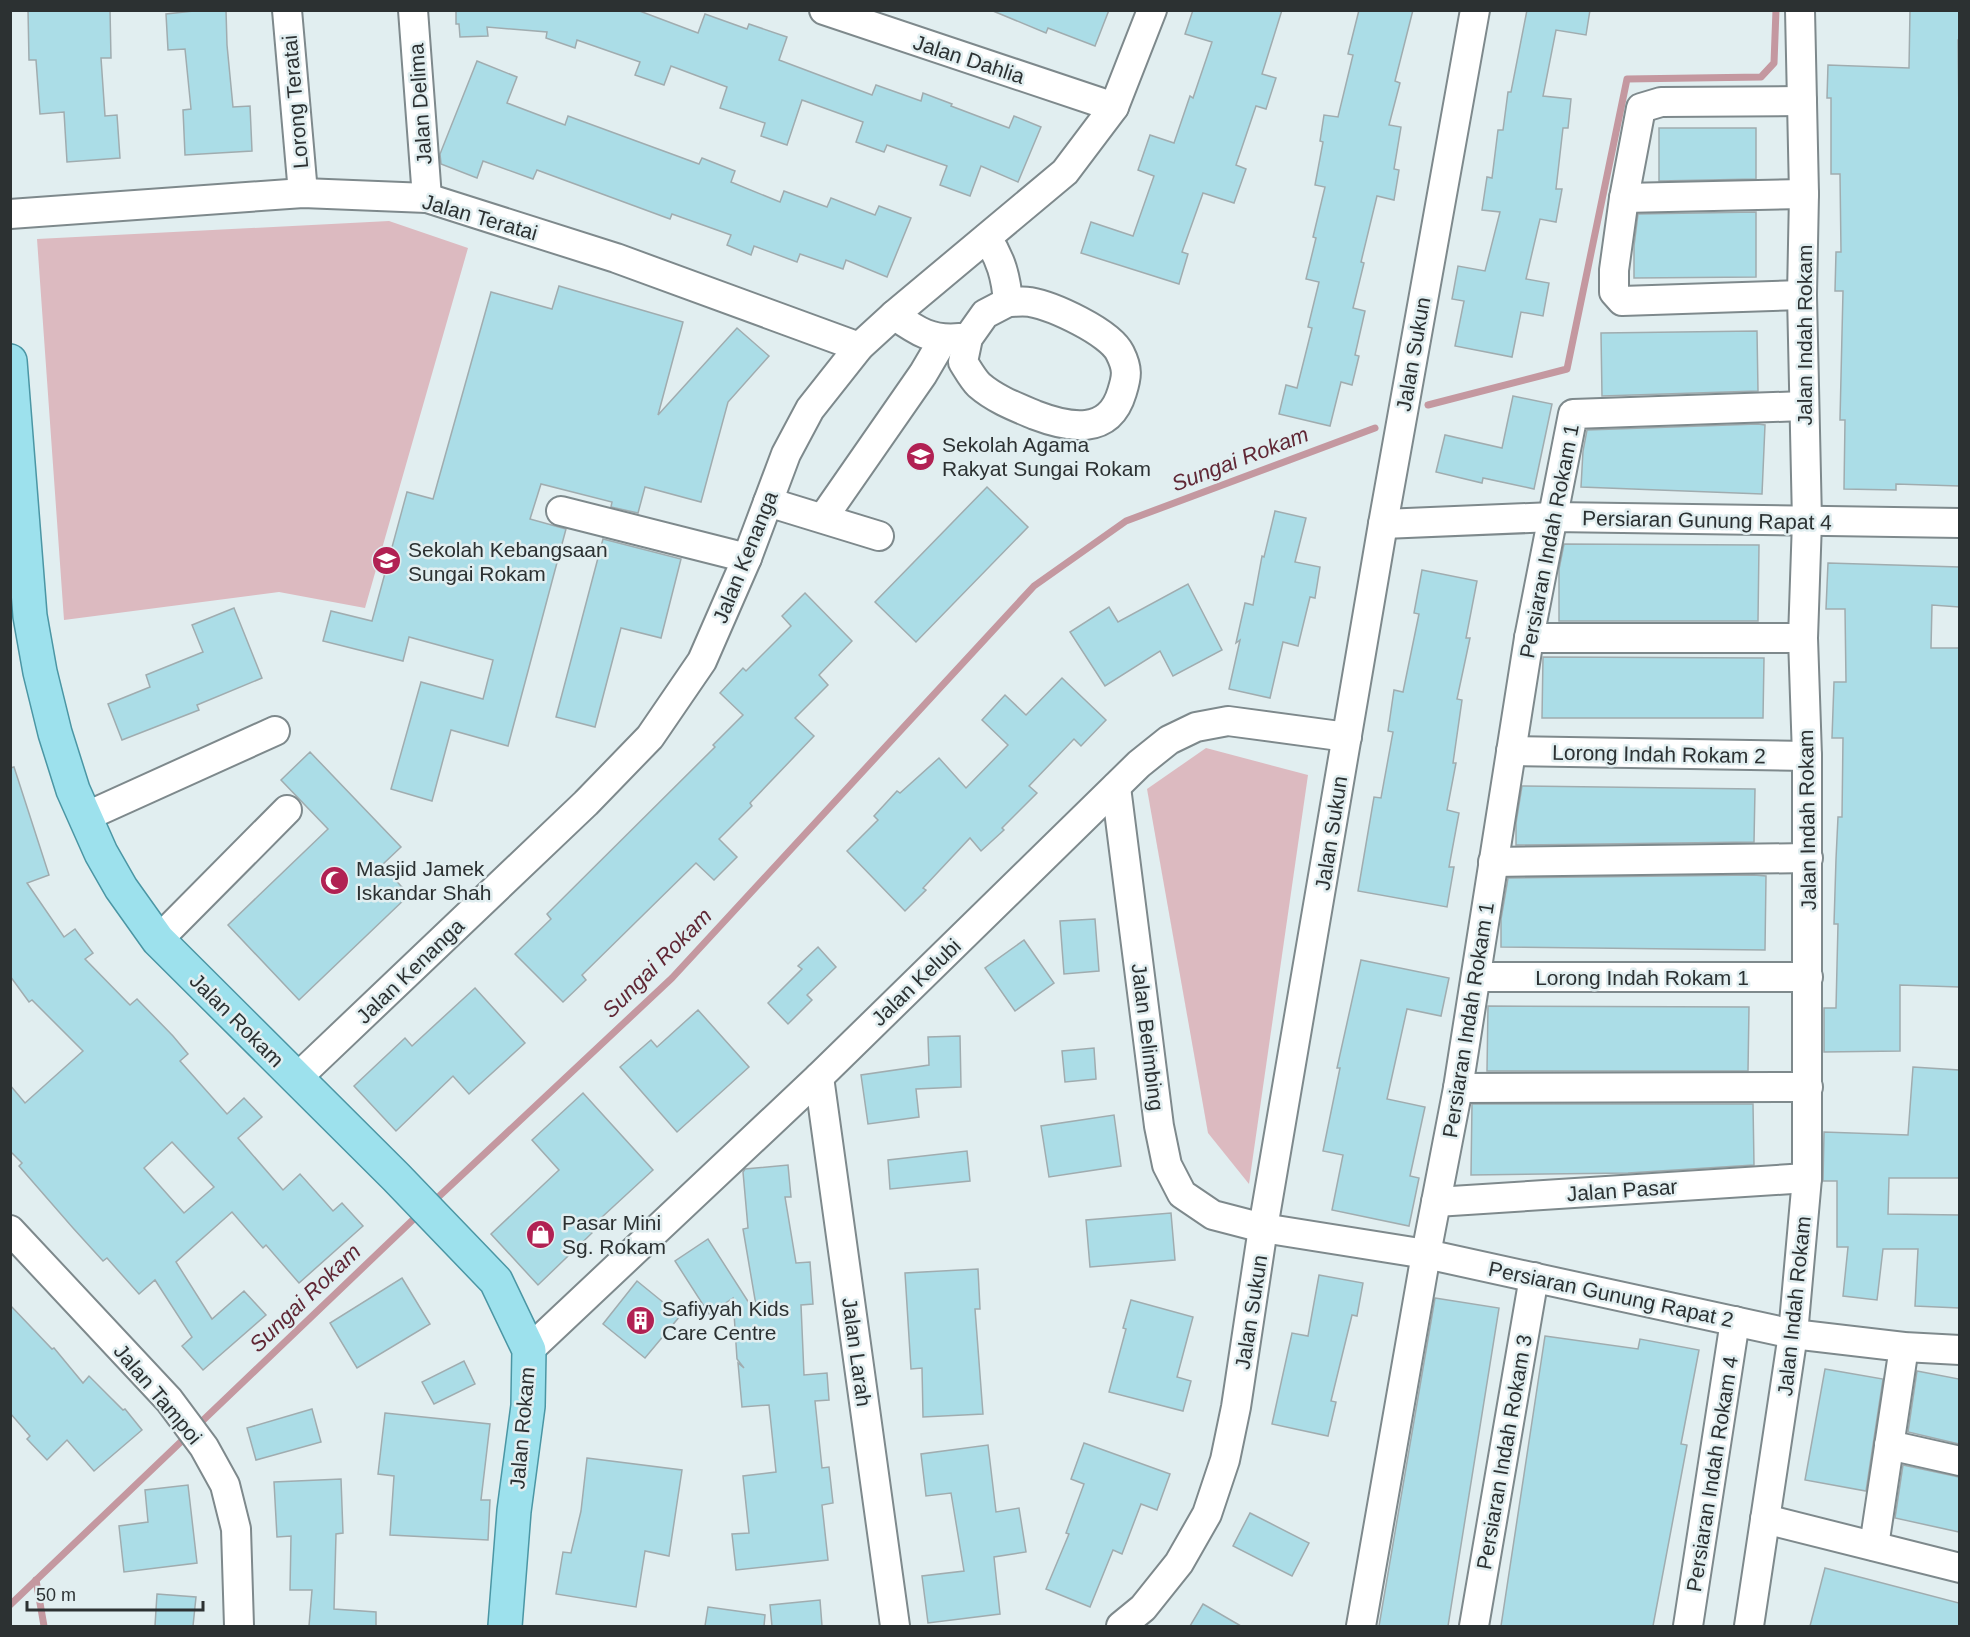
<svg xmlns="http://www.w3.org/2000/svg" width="1970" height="1637" font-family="Helvetica,sans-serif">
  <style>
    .green { fill: #dcbac0 }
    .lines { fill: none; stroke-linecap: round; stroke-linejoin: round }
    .stream { stroke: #c498a0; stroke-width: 7 }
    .building { fill: #abdde7; stroke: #a0acaf; stroke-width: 1.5; fill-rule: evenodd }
    .minor-casing { stroke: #7e898c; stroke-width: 32 }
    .major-casing { stroke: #4b96a4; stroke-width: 36 }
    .minor { stroke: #fff; stroke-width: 28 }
    .major { stroke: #9de1ed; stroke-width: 33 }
    .labels { text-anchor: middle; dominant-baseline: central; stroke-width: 5; stroke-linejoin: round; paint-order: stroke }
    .street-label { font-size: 21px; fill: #2c3132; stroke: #e1eef0 }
    .poi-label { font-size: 21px; fill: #2c3132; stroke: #e1eef0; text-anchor: start }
    .water-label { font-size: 22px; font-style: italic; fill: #602735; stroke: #e1eef0 }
  </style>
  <rect width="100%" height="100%" fill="#e1eef0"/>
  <g class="green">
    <path d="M389,221L468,248L365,608L279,592L64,620L37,239Z"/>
    <path d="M1206,748L1308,775L1249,1184L1208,1133L1147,789Z"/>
  </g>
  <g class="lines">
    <g class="stream">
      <path d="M1428,405L1567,369L1627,79L1761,77L1774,63L1776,10"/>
      <path d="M433,1202L672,978L1034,586L1126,521L1375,428"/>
      <path d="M196,1427L420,1213"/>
      <path d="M36,1580L44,1626"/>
      <path d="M10,1605L188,1435"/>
    </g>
  </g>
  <g class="building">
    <path d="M28,10H110L111,58H101L105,116L117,115L120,158L67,162L64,112L40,114L36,60H29Z"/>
    <path d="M203,10H226L227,45L233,107L250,106L252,151L185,155L183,110L191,109L185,49L168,50L166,14Z"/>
    <path d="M456,10H637L698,33L705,14L747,29L749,24L787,37L779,60L872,95L876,85L921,101L923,93L952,104L951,106L1009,128L1014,116L1041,127L1018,182L981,166L970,196L940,185L947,166L887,145L884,152L856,142L863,122L802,100L787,145L761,136L765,123L720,108L727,87L671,66L664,85L635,75L640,62L577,40L575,48L546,38L547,32L487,27L488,36L460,37L459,24H456Z"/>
    <path d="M1007,10H1109L1095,46L1048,28L1046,33L993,11Z"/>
    <path d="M1193,10H1282L1262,74L1276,78L1266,109L1256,106L1236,165L1246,169L1234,203L1203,193L1182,252L1188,254L1179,284L1081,253L1091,222L1133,236L1154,176L1138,170L1150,135L1174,143L1190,96L1193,98L1212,42L1185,34Z"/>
    <path d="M1359,10H1413L1395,81L1400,83L1389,125L1401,127L1394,169L1399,170L1394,200L1377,196L1361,262L1364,263L1353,308L1365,311L1355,355L1359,356L1352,385L1341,382L1330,426L1279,414L1286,385L1297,388L1312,328L1308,327L1319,282L1306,279L1316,238L1313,237L1325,187L1315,185L1323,142L1320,141L1324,115L1338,117L1353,55L1348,54Z"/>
    <path d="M1527,10H1590L1586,35L1556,30L1543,96L1571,99L1568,128H1563L1556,189H1562L1556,222L1540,219L1526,279L1549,283L1543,316L1521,312L1512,357L1455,346L1464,301L1452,299L1458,266L1485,271L1500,212L1482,210L1487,177L1492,178L1498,130H1503L1508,92H1511Z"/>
    <path d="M1910,10H1959V40H1958L1959,118V486L1896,484V490L1844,489L1845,420H1840L1843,291H1835L1836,252H1841L1840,174H1831V98H1827L1828,65L1909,68Z"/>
    <path d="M477,61L517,77L507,103L565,125L568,116L699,164L702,158L735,171L731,182L780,202L784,191L827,207L831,198L875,215L879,206L911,218L887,277L846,260L843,269L800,254L797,262L754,246L751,255L727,245L731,235L672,214L670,219L537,170L533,179L483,161L477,178L441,164L440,154Z"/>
    <path d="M1659,128H1756V179L1659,181Z"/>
    <path d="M1756,212V277L1634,278V246L1638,214Z"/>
    <path d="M559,286L683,322L658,415L737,328L769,356L728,402L701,502L645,487L638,513L611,507L612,502L541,484L530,519L566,529L508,746L451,730L432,801L391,789L421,682L483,699L493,660L409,637L403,661L323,641L331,611L372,621L407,492L433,499L491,292L552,309Z"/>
    <path d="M1757,331L1758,391L1602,396L1601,333Z"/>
    <path d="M1513,396L1552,404L1534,489L1483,478L1482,483L1436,472L1445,435L1502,448Z"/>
    <path d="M1758,424L1765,425L1762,494L1581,487L1583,451L1587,430Z"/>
    <path d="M987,487L1028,527L916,642L875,602Z"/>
    <path d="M1275,511L1306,518L1295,562L1320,567L1315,598L1310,597L1298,646L1283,642L1270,698L1229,689L1240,640L1236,643L1245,603L1253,605L1262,556L1264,557Z"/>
    <path d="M603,539L681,559L661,638L621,628L595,727L556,717Z"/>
    <path d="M1564,544L1759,545L1758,621H1559V569Z"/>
    <path d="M1828,563L1959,567V607L1932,605L1931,648H1959V987L1900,985V1051L1824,1052V1008H1836L1838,924H1834L1836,859L1838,817H1842L1843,738H1832L1834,682H1846L1845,609H1826Z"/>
    <path d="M1422,570L1477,581L1466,638H1470L1457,699L1462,700L1453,763H1456L1447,810L1459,813L1449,867H1454L1447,907L1358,891L1374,797L1381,798L1393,732L1388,731L1394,690L1403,692L1419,614L1414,613Z"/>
    <path d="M1188,584L1222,650L1173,676L1160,651L1105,686L1070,632L1109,607L1118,622Z"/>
    <path d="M805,593L852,641L819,675L828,685L795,718L814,736L750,803L752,806L719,839L737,857L714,880L696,863L582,975L586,980L563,1002L515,954L551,919L547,914L715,747L713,745L743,715L720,693L743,668L746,671L791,626L782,616Z"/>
    <path d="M234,608L262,678L197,705L199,710L122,740L108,704L150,687L146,675L203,652L192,625Z"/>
    <path d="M1543,657L1764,658L1763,718H1542Z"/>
    <path d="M1062,678L1106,720L1081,746L1074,739L1029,786L1037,793L1002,828L1004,830L981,851L970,838L923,888L926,890L905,911L847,851L878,820L874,816L897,791L900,793L939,758L966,788L1008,745L982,720L1005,695L1026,715Z"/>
    <path d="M310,752L401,847L382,865L409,895L299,1000L228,925L328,829L281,780Z"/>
    <path d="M14,767L49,875L27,883L64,937L75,929L93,953L85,959L130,1005L137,999L173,1036L188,1054L180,1061L227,1114L244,1098L262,1117L238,1138L283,1190L300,1174L333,1211L342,1203L363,1226L299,1283L266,1245L263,1248L232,1212L176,1262L212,1319L244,1291L266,1315L203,1370L182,1346L192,1337L155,1280L139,1294L107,1258L103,1261L73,1228L19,1166L22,1163L10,1151V1085L25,1103L83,1051L32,1000L29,1002L10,976V768ZM172,1142L214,1187L184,1213L144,1168Z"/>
    <path d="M1522,786L1755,789L1754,842L1516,845V823Z"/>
    <path d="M1754,875L1766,876L1765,950L1501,947V919L1508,878Z"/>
    <path d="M1095,919L1099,971L1064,974L1060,921Z"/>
    <path d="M1024,940L1054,983L1015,1011L985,968Z"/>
    <path d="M818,947L836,967L807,995L812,1000L788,1024L768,1003L802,969L798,966Z"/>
    <path d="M1361,960L1449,978L1441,1016L1407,1009L1387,1099L1425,1107L1410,1176L1419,1178L1409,1226L1332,1210L1343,1155L1323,1151L1340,1068H1337Z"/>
    <path d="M475,988L525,1043L469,1094L453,1076L396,1131L354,1086L405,1038L412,1046Z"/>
    <path d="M1488,1006L1749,1007L1748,1071H1487Z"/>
    <path d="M698,1010L749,1067L677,1132L620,1067L651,1040L657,1047Z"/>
    <path d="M960,1036L961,1087L916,1089L919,1117L868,1124L861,1075L929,1065L928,1037Z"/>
    <path d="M1094,1048L1096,1079L1065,1082L1062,1051Z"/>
    <path d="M1913,1067L1959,1070V1178H1889L1888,1214L1959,1215V1308L1915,1306L1918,1249H1883L1877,1300L1843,1296L1848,1247H1837V1181H1823L1824,1132L1908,1135Z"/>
    <path d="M583,1093L653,1170L589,1229L592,1233L538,1285L491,1234L559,1170L532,1140Z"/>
    <path d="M1472,1104H1753L1754,1165L1628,1173L1471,1175Z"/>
    <path d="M1114,1115L1121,1166L1049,1177L1041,1126Z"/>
    <path d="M967,1151L970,1181L890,1189L888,1160Z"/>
    <path d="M788,1165L791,1197H785L796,1263L810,1262L813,1304L801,1305L804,1375L827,1373L829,1400L815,1401L822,1468L829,1467L833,1503L822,1505L828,1560L736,1570L732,1534L749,1533L743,1476L776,1472L769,1405L742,1407L738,1363L744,1368L737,1359L733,1298L709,1314L675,1261L708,1239L758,1317L743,1229L748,1228L743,1172L745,1169Z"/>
    <path d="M1171,1213L1175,1260L1090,1267L1086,1220Z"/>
    <path d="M978,1269L980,1309H975L983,1414L923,1417L922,1368L911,1369L905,1273Z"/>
    <path d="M1319,1275L1363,1283L1357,1316L1352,1315L1331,1401L1336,1402L1328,1436L1272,1424L1292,1333L1308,1336Z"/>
    <path d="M402,1278L430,1324L357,1368L330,1323Z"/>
    <path d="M637,1281L680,1316L645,1358L603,1324Z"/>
    <path d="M1435,1298L1499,1308L1448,1626H1379Z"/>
    <path d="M1131,1300L1193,1317L1177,1377L1191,1381L1183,1411L1109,1392L1126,1329L1123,1328Z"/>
    <path d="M10,1305L52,1349L54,1348L83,1383L89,1376L123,1410L125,1409L142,1430L94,1471L67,1440L47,1460L27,1439L30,1436L10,1413Z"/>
    <path d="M1545,1336L1638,1349L1640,1339L1699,1350L1681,1444L1687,1445L1653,1626H1501Z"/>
    <path d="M464,1361L475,1384L434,1404L422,1382Z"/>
    <path d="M1825,1369L1883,1379L1866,1491L1805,1480Z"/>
    <path d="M1917,1371L1959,1379V1444L1908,1432Z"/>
    <path d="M312,1409L321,1442L256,1460L247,1428Z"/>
    <path d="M385,1413L490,1424L481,1500H490L488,1540L390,1535L394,1476L378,1474Z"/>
    <path d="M1084,1443L1170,1474L1157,1510L1141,1504L1122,1554L1113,1550L1090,1607L1046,1589L1069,1534L1066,1533L1084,1484L1071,1479Z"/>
    <path d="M988,1445L996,1512L1019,1508L1026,1552L994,1557L1000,1614L928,1623L922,1576L964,1571L951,1493L926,1496L921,1454Z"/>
    <path d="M587,1458L682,1470L669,1556L645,1551L636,1607L556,1594L563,1552L571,1553L581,1511Z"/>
    <path d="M1903,1465L1959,1477V1532L1895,1518Z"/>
    <path d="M341,1479L343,1533L336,1534L334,1609L376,1612V1626H309L312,1590H290L291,1536L277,1537L274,1482Z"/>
    <path d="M188,1485L197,1563L124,1572L119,1526L148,1522L145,1490Z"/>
    <path d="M1250,1513L1309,1543L1292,1576L1233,1546Z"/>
    <path d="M1825,1568L1959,1603V1626H1810Z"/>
    <path d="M157,1594L196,1597L193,1626H155Z"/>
    <path d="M820,1600L822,1626H772L770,1605Z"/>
    <path d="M1203,1604L1241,1626H1190Z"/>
    <path d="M708,1607L765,1615L764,1626H705Z"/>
  </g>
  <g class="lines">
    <defs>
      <g id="minor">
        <path d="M287,10L303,193"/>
        <path d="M413,10L427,198"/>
        <path d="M824,10L1114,107"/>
        <path d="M1802,101L1661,102L1641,108L1624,198L1614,270V292L1622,301L1802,295"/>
        <path d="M1624,198L1804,194"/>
        <path d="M10,214L303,193L427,198L616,258L859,347"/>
        <path d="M987,238C1001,259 1006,277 1008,302"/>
        <path d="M1008,302C1015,302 1023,301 1030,302C1053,306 1110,332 1120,353C1128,369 1127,376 1122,392C1109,436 1069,428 1035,415C1016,407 995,399 979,385C973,379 968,370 963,362L968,338L985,314Z"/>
        <path d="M894,315C917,331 931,341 960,338"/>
        <path d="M768,502L879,536"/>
        <path d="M561,511L747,558"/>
        <path d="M823,518L923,374L943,340"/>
        <path d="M1383,524L1553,517L1960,523"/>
        <path d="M1529,638H1803"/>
        <path d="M1511,751L1807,756"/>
        <path d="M1116,787L1159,1126L1167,1165L1182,1194L1213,1215L1263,1228L1426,1254L1793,1334L1904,1347L1960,1350"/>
        <path d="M85,817L275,731"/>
        <path d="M1493,862L1808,858"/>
        <path d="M158,940L287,810"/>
        <path d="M1476,977H1808"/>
        <path d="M819,1077L895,1626"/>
        <path d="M296,1079L586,803L650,737L702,661L747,558L786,454L810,409L859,347L894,315L1065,172L1114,107L1152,10"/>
        <path d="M1458,1088L1808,1087"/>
        <path d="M1436,1202L1807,1178"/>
        <path d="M10,1230L169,1400L204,1447L225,1485L236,1529L239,1626"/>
        <path d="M529,1350L819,1077L1139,764L1169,740L1196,727L1228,721L1347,737"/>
        <path d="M1889,1445L1960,1461"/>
        <path d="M1765,1519L1960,1568"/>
        <path d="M1874,1546L1904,1347"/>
        <path d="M1121,1626L1143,1608L1179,1563L1207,1514L1225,1460L1236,1407L1263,1228L1383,524L1475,10"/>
        <path d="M1361,1626L1426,1254L1458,1088L1529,638L1573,414L1804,406"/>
        <path d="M1474,1626L1534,1277"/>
        <path d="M1688,1626L1735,1321"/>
        <path d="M1749,1626L1793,1334L1807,1178V756L1803,638L1807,521L1802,295L1804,194L1800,10"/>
      </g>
      <path id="major" d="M10,361L30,616L40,672L55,733L73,790L101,853L121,888L158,940L396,1177L496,1281L529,1350L528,1406L514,1511L505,1626"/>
    </defs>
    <use href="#minor" class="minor-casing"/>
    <use href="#major" class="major-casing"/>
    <use href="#minor" class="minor"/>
    <use href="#major" class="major"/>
  </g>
  <defs>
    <symbol id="school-disc" viewBox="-11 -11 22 22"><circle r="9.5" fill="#b12153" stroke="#e1eef0"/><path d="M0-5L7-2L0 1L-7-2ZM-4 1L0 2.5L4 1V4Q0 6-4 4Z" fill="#fff"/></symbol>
    <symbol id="mosque-disc" viewBox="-11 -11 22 22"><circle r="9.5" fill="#b12153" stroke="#e1eef0"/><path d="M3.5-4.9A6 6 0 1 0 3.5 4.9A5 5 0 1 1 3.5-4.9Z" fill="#fff"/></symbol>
    <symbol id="shop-disc" viewBox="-11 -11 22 22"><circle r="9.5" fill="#b12153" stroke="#e1eef0"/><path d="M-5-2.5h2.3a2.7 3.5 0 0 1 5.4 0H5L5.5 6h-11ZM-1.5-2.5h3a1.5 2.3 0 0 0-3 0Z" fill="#fff"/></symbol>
    <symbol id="building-disc" viewBox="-11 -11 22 22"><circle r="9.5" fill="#b12153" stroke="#e1eef0"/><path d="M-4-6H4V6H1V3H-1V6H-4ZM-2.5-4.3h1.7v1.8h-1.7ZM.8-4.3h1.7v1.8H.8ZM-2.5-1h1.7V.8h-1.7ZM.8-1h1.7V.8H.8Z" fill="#fff"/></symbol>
  </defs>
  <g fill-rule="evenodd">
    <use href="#school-disc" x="904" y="440" width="33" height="33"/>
    <use href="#school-disc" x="370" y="544" width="33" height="33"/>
    <use href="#mosque-disc" x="318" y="864" width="33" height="33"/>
    <use href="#shop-disc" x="524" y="1218" width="33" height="33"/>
    <use href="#building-disc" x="624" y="1304" width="33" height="33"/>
  </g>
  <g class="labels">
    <g class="street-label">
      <text transform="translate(969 59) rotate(18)">Jalan Dahlia</text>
      <text transform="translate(295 102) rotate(-95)">Lorong Teratai</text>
      <text transform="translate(420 104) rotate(-94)">Jalan Delima</text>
      <text transform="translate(480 217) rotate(16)">Jalan Teratai</text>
      <text transform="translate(1804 335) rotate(-90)">Jalan Indah Rokam</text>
      <text transform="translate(1413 354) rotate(-80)">Jalan Sukun</text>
      <text transform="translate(1707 520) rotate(1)">Persiaran Gunung Rapat 4</text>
      <text transform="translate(1549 541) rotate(-79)">Persiaran Indah Rokam 1</text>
      <text transform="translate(745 557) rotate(-68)">Jalan Kenanga</text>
      <text transform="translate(1659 754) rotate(1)">Lorong Indah Rokam 2</text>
      <text transform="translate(1807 820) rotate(-91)">Jalan Indah Rokam</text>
      <text transform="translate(1331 833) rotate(-81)">Jalan Sukun</text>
      <text transform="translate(410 971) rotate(-44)">Jalan Kenanga</text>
      <text x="1642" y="977">Lorong Indah Rokam 1</text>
      <text transform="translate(916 982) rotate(-44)">Jalan Kelubi</text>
      <text transform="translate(237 1020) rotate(45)">Jalan Rokam</text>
      <text transform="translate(1468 1020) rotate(-81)">Persiaran Indah Rokam 1</text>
      <text transform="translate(1148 1037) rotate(83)">Jalan Belimbing</text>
      <text transform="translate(1622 1190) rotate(-4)">Jalan Pasar</text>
      <text transform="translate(1611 1294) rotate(12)">Persiaran Gunung Rapat 2</text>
      <text transform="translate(1794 1306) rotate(-84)">Jalan Indah Rokam</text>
      <text transform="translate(1251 1312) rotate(-81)">Jalan Sukun</text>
      <text transform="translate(857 1352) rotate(82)">Jalan Larah</text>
      <text transform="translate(158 1394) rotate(50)">Jalan Tampoi</text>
      <text transform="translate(522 1428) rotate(-85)">Jalan Rokam</text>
      <text transform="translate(1504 1452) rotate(-80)">Persiaran Indah Rokam 3</text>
      <text transform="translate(1712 1474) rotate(-81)">Persiaran Indah Rokam 4</text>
    </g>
    <g class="poi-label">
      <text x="942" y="444">Sekolah Agama<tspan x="942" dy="24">Rakyat Sungai Rokam</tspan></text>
      <text x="408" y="549">Sekolah Kebangsaan<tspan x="408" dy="24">Sungai Rokam</tspan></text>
      <text x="356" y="868">Masjid Jamek<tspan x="356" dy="24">Iskandar Shah</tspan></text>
      <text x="562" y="1222">Pasar Mini<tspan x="562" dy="24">Sg. Rokam</tspan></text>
      <text x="662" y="1308">Safiyyah Kids<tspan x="662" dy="24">Care Centre</tspan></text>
    </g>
    <g class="water-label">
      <text transform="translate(1240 459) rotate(-21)">Sungai Rokam</text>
      <text transform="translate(657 963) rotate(-45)">Sungai Rokam</text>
      <text transform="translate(305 1298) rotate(-44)">Sungai Rokam</text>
    </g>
  </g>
  <rect width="1970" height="1637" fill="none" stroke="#2c3132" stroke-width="24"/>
  <path d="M27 1601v9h176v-9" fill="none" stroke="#2c3132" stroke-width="3"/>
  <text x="36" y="1601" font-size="18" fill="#2c3132" stroke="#e1eef0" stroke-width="4.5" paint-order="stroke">50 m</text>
</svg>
